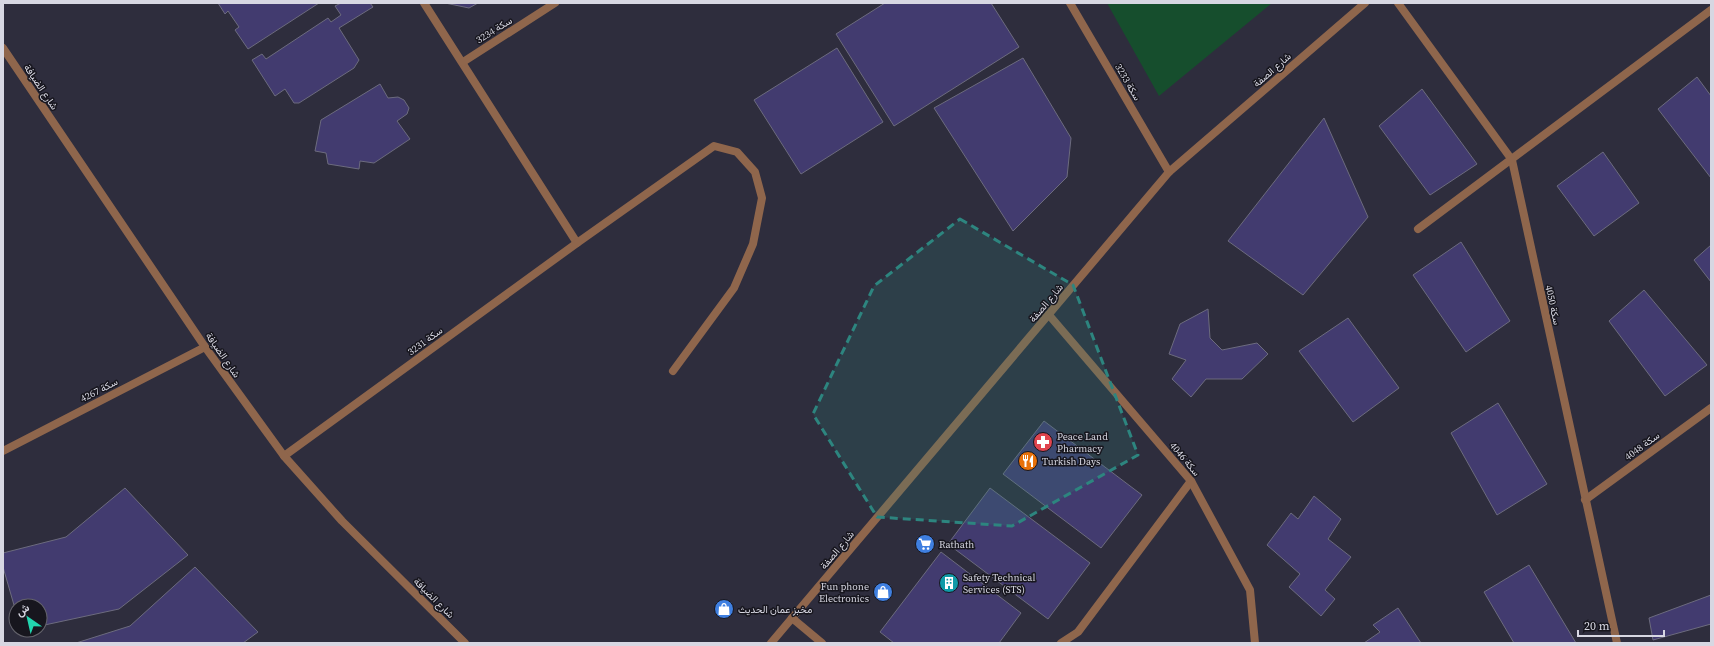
<svg xmlns="http://www.w3.org/2000/svg" width="1714" height="646" font-family="'Source Serif 4',Vazirmatn,serif">
  <style>
    .green { fill: #164e2d }
    .building { fill: #423b6f; stroke: #6c6b7e }
    .lines { fill: none; stroke-linecap: round; stroke-linejoin: round }
    .service { stroke: #8f664c; stroke-width: 8 }
    .minor { stroke: #8f664c; stroke-width: 8 }
    .tertiary { stroke: #8f664c; stroke-width: 8 }
    .marked { fill: #2d857f; fill-opacity: 0.2; stroke: #2d857f; stroke-width: 3; stroke-dasharray: 8 5; stroke-linejoin: round }
    .labels { text-anchor: middle; dominant-baseline: central; stroke-width: 3; stroke-linejoin: round; paint-order: stroke }
    .street-label { font-size: 10px; fill: #d7d7e2; stroke: #17161e }
    .poi-label { font-size: 10px; fill: #d7d7e2; stroke: #17161e; text-anchor: start }
  </style>
  <rect width="100%" height="100%" fill="#2e2d3d"/>
  <path class="green" d="M1107,3H1272L1159,96Z"/>
  <g class="building">
    <path d="M218,3H319L248,49L235,30L239,27L228,11L225,14Z"/>
    <path d="M341,3H370L373,7L339,28L359,60L354,68L299,103H294L285,89L275,96L252,60L262,54L266,59L328,18L331,22L341,15L335,6Z"/>
    <path d="M445,3H478L469,8Z"/>
    <path d="M885,3H991L1019,47L894,126L836,34Z"/>
    <path d="M837,48L883,122L801,174L754,100Z"/>
    <path d="M1023,58L1071,138L1067,177L1013,231L934,108Z"/>
    <path d="M1697,77L1711,96V178L1658,109Z"/>
    <path d="M380,84L388,98L398,97L404,100L409,108L407,114L397,121L410,139L374,163L360,161L359,169L328,164L326,153L315,151L321,120Z"/>
    <path d="M1422,89L1477,164L1430,195L1379,126Z"/>
    <path d="M1324,118L1368,217L1303,295L1228,241Z"/>
    <path d="M1603,152L1639,203L1594,236L1557,186Z"/>
    <path d="M1461,242L1510,321L1466,352L1413,275Z"/>
    <path d="M1711,245V282L1694,260Z"/>
    <path d="M1644,290L1707,365L1665,396L1609,321Z"/>
    <path d="M1208,309L1210,338L1222,350L1257,343L1268,354L1242,379H1206L1191,397L1172,379L1186,360L1169,354L1180,324Z"/>
    <path d="M1348,318L1399,388L1353,422L1299,351Z"/>
    <path d="M1498,403L1547,484L1497,515L1451,433Z"/>
    <path d="M1044,421L1142,495L1101,548L1003,474Z"/>
    <path d="M125,488L188,555L119,609L40,626V606H16V612L3,567V553L66,537Z"/>
    <path d="M990,488L1090,563L1048,619L948,544Z"/>
    <path d="M1314,496L1341,519L1328,539L1351,557L1325,590L1335,599L1321,616L1289,587L1300,574L1267,545L1291,513L1298,519Z"/>
    <path d="M941,552L1021,613L999,643H894L880,632Z"/>
    <path d="M1529,565L1576,643H1514L1484,592Z"/>
    <path d="M195,567L258,632L243,643H76L130,626Z"/>
    <path d="M1711,595V624L1653,640L1649,618Z"/>
    <path d="M1398,608L1421,643H1364L1380,632L1373,625Z"/>
  </g>
  <g class="lines">
    <g class="service">
      <path d="M792,618L822,643"/>
      <path d="M1061,643L1078,632L1191,481"/>
    </g>
    <g class="minor">
      <path d="M424,3L577,243"/>
      <path d="M1070,3L1169,172"/>
      <path d="M1398,3L1512,160L1617,643"/>
      <path d="M463,62L555,3"/>
      <path d="M1418,229L1711,10"/>
      <path d="M1049,315L1191,481L1250,590L1255,643"/>
      <path d="M3,451L205,347"/>
      <path d="M284,456L577,243L714,146L737,152L755,172L762,198L753,244L734,288L673,371"/>
      <path d="M1585,500L1711,408"/>
    </g>
    <g class="tertiary">
      <path d="M3,48L205,347L284,456L342,521L465,643"/>
      <path d="M771,643L1169,172L1365,3"/>
    </g>
  </g>
  <path class="marked" d="M960,219L1073,285L1138,455L1012,526L877,517L813,414L874,286Z"/>
  <defs>
    <symbol id="pharmacy-disc" viewBox="-11 -11 22 22"><circle r="9.5" fill="#e0444e" stroke="#17161e"/><path d="M-2-6h4v4h4v4h-4v4h-4v-4h-4v-4h4Z" fill="#fff"/></symbol>
    <symbol id="restaurant-disc" viewBox="-11 -11 22 22"><circle r="9.5" fill="#e8710a" stroke="#17161e"/><path d="M-5-6h1v4h1v-4h1v4h1v-4h1v5L-1.5 .5V6h-2V.5L-5-1ZM5-6V6H3V1.5H1.5Q1.5-4 5-6Z" fill="#fff"/></symbol>
    <symbol id="supermarket-disc" viewBox="-11 -11 22 22"><circle r="9.5" fill="#3f7fe0" stroke="#17161e"/><path d="M-6-5.5h2.5l.6 2H6L4.5 2H-2.5L-4.4-4H-6ZM-1.5 3.2a1.3 1.3 0 1 0 .1 0ZM3 3.2a1.3 1.3 0 1 0 .1 0Z" fill="#fff"/></symbol>
    <symbol id="building-disc" viewBox="-11 -11 22 22"><circle r="9.5" fill="#0f9aa8" stroke="#17161e"/><path d="M-4-6H4V6H1V3H-1V6H-4ZM-2.5-4.3h1.7v1.8h-1.7ZM.8-4.3h1.7v1.8H.8ZM-2.5-1h1.7V.8h-1.7ZM.8-1h1.7V.8H.8Z" fill="#fff"/></symbol>
    <symbol id="shop-disc" viewBox="-11 -11 22 22"><circle r="9.5" fill="#3f7fe0" stroke="#17161e"/><path d="M-5-2.5h2.3a2.7 3.5 0 0 1 5.4 0H5L5.5 6h-11ZM-1.5-2.5h3a1.5 2.3 0 0 0-3 0Z" fill="#fff"/></symbol>
  </defs>
  <g fill-rule="evenodd">
    <use href="#pharmacy-disc" x="1032" y="431" width="22" height="22"/>
    <use href="#restaurant-disc" x="1017" y="450" width="22" height="22"/>
    <use href="#supermarket-disc" x="914" y="533" width="22" height="22"/>
    <use href="#building-disc" x="938" y="572" width="22" height="22"/>
    <use href="#shop-disc" x="872" y="581" width="22" height="22"/>
    <use href="#shop-disc" x="713" y="598" width="22" height="22"/>
  </g>
  <g class="labels">
    <g class="street-label">
      <text transform="translate(494 30) rotate(-32)">سكة 3234</text>
      <text transform="translate(1272 70) rotate(-41)">شارع الصفة</text>
      <text transform="translate(1128 82) rotate(60)">سكة 3233</text>
      <text transform="translate(41 87) rotate(56)">شارع الضيافة</text>
      <text transform="translate(1046 303) rotate(-50)">شارع الصفة</text>
      <text transform="translate(1553 305) rotate(78)">سكة 4050</text>
      <text transform="translate(425 341) rotate(-36)">سكة 3231</text>
      <text transform="translate(223 355) rotate(55)">شارع الضيافة</text>
      <text transform="translate(99 390) rotate(-27)">سكة 4267</text>
      <text transform="translate(1642 446) rotate(-36)">سكة 4048</text>
      <text transform="translate(1185 459) rotate(50)">سكة 4046</text>
      <text transform="translate(837 550) rotate(-50)">شارع الصفة</text>
      <text transform="translate(434 598) rotate(45)">شارع الضيافة</text>
    </g>
    <g class="poi-label">
      <text x="1057" y="436">Peace Land<tspan x="1057" dy="12">Pharmacy</tspan></text>
      <text x="1042" y="461">Turkish Days</text>
      <text x="939" y="544">Rathath</text>
      <text x="963" y="577">Safety Technical<tspan x="963" dy="12">Services (STS)</tspan></text>
      <text x="869" y="586" text-anchor="end">Fun phone<tspan x="869" dy="12">Electronics</tspan></text>
      <text x="738" y="609">مخبز عمان الحديث</text>
    </g>
  </g>
  <rect width="1714" height="646" fill="none" stroke="#d7d7e2" stroke-width="8"/>
  <g transform="translate(28 618) rotate(326)"><circle r="19" fill="#17161e" stroke="#64636c"/>
  <path d="M0-3L7 15L0 10L-7 15Z" fill="#22d5af"/>
  <text y="-6" font-size="11" font-weight="bold" text-anchor="middle" fill="#d7d7e2">ش</text>
  </g>
  <path d="M1578 630v6h86v-6" fill="none" stroke="#d7d7e2" stroke-width="2"/>
  <text x="1584" y="630" font-size="12" fill="#d7d7e2" stroke="#17161e" stroke-width="3" paint-order="stroke">20 m</text>
</svg>
